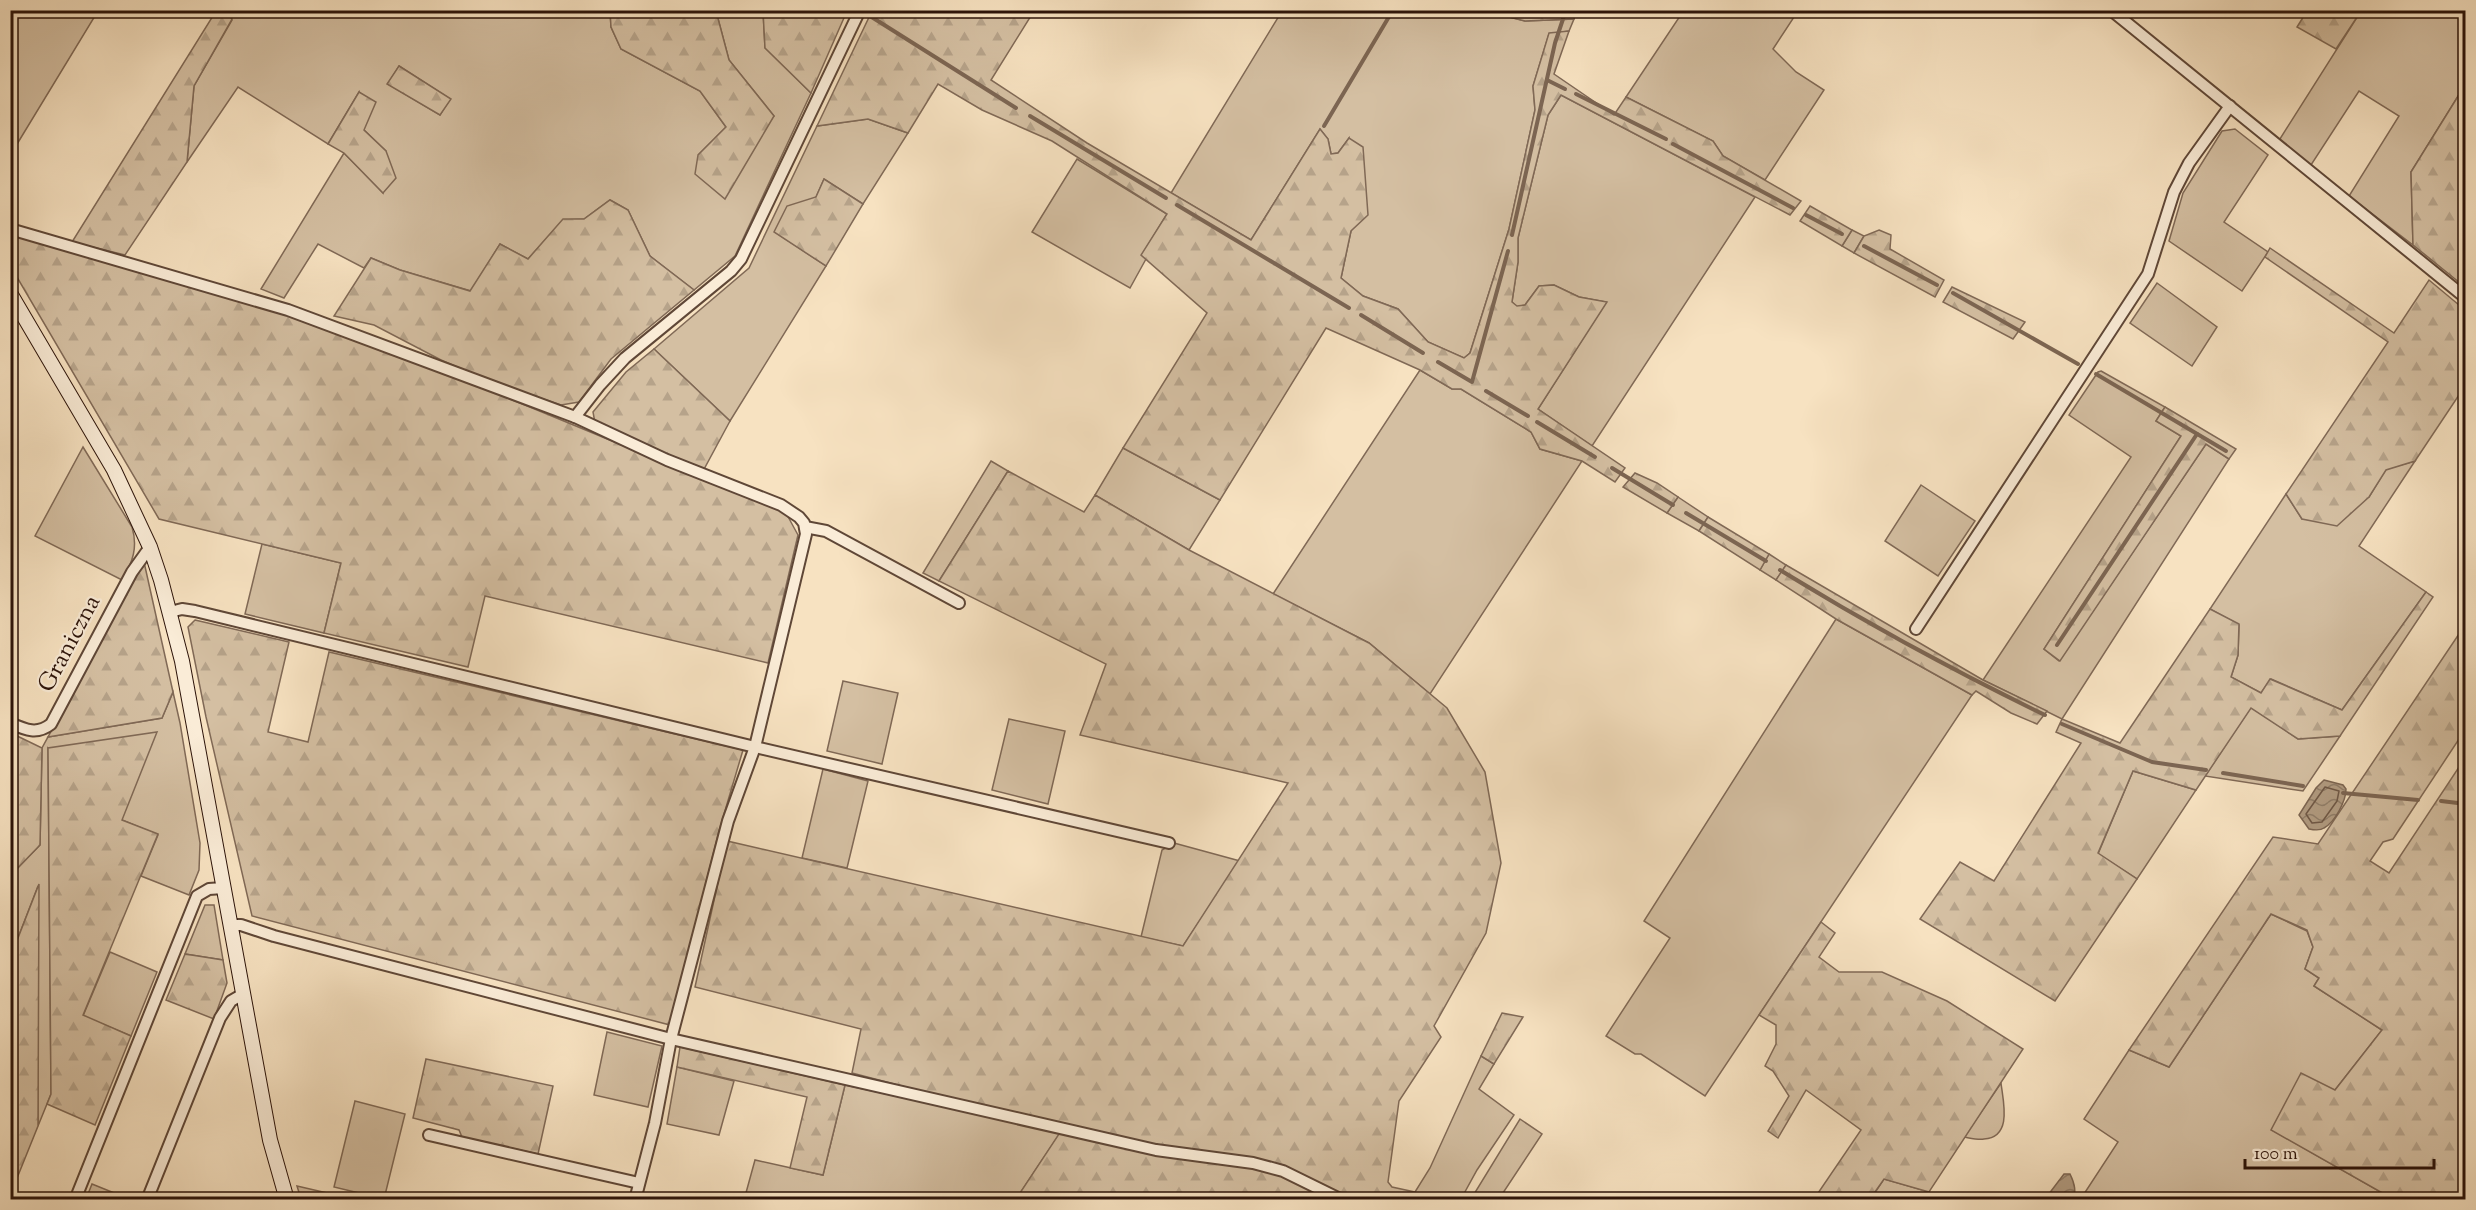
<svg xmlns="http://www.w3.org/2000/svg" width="2476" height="1210" font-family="'Sorts Mill Goudy',serif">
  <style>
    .green { fill: #d4bfa2; stroke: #806956; stroke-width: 1.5; fill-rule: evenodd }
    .forest { fill: url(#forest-firs); stroke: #806956; stroke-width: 1.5 }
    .water { fill: url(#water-waves); stroke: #7c6552; stroke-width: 1.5 }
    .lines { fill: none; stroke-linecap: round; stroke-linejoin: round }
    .shore { stroke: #6f5846; stroke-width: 1.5 }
    .stream { stroke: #7c6552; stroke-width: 4 }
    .street-casing { stroke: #5f4737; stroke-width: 14 }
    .secondary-casing { stroke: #2c1309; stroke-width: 16 }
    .street { stroke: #faecd7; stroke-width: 10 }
    .secondary { stroke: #faecd7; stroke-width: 14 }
    .labels { text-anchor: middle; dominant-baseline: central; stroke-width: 4.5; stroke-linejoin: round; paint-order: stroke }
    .street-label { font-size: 24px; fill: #2c1309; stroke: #faecd7 }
  </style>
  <defs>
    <pattern id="forest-firs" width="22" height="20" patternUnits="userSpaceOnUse" patternTransform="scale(1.5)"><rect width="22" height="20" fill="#d4bfa2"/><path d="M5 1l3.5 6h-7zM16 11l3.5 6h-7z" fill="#b6a38a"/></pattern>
    <pattern id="water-waves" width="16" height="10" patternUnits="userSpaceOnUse" patternTransform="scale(1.5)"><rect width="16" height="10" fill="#b29c82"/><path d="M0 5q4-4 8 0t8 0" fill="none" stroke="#917e69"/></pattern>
  </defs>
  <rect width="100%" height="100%" fill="#f7e2c1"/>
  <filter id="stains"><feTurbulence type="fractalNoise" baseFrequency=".00333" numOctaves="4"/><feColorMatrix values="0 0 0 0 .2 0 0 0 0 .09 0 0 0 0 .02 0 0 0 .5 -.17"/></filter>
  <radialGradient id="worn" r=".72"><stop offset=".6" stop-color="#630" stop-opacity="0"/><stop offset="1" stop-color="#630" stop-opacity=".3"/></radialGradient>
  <g class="green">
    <path d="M11,10L98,11L11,154L10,11Z"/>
    <path d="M1484,10L1525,21L1574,19L1569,31L1549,34L1533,86L1535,110L1509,229L1470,353L1464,358L1428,342L1398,309L1363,296L1341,278L1351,231L1349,138L1338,153L1331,154L1328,139L1320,129L1251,240L1171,193L1282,11Z"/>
    <path d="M1684,10L1798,11L1773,49L1796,72L1824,90L1765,180L1723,156L1713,141L1626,97Z"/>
    <path d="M224,11H610L611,27L621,49L700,91L726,127L698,155L774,116L729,60L716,11H763L765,48L811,93L735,256L694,290L650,256L628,210L610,200L584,219L563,220L528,259L500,244L471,291L400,270L371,258L364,268L318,244L284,298L261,289L344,153L383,193L386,151L364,130L359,92L328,144L238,87L187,162L194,86L232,20ZM399,66L450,99L440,115L388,84Z"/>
    <path d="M2361,11H2465V85L2411,172L2413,245L2349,196L2399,116L2359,91L2311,165L2278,142Z"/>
    <path d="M1561,95L1755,197L1592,446L1538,409L1606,302L1579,297L1554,285L1539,286L1525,305L1517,307L1512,302L1518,262V238L1548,115Z"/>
    <path d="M868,119L908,133L863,204L824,179L816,197L775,232L826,266L730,421L654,349L749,268L817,126Z"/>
    <path d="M2235,129L2268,155L2224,222L2268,252L2242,291L2169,241L2183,193L2222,131Z"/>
    <path d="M1077,159L1167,214L1142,255L1146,259L1130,288L1032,232Z"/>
    <path d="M1852,230L1864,236L1854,253L1842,246Z"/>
    <path d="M2157,283L2217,327L2192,366L2130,323Z"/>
    <path d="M1420,370L1452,389H1461L1531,432L1540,449L1582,461L1430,694L1369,643L1273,594Z"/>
    <path d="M2101,371L2165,407L2156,421L2181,436L2044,649L2059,661L2206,444L2229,459L2062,719L1983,680L2131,457L2069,415L2098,372Z"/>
    <path d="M83,447L132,527C138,547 133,562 122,580L35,536Z"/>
    <path d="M1123,448L1220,500L1189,550L1095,495Z"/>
    <path d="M991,461L1008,471L939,581L923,573Z"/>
    <path d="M2415,461L2359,546L2426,592L2342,710L2271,679L2261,693L2231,677L2238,655L2239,625L2210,609L2286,494L2302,519L2369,497L2386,469Z"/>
    <path d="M1921,485L1975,521L1938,576L1885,541Z"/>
    <path d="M1678,497L1708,517L1699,531L1667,513Z"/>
    <path d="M262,544L341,563L324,633L245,614Z"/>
    <path d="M1769,554L1786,565L1776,580L1760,570Z"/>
    <path d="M1836,619L1972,695L1705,1096L1641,1054H1635L1606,1036L1670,938L1644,921Z"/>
    <path d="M843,681L898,693L882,764L827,751Z"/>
    <path d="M173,692L180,723L200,843L199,870L189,895L141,876L158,835L122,820L48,748L51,1094L38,1126V886L11,956V875L40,845L42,748L48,737L162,718Z"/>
    <path d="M2251,707L2298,739L2340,736L2303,791L2205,776Z"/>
    <path d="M1009,719L1065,731L1048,804L992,790Z"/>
    <path d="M823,769L868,781L847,868L802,858Z"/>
    <path d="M2133,771L2196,790L2137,879L2098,854Z"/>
    <path d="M1174,843L1240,861L1183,946L1141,937L1162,850Z"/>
    <path d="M205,905H214L223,960L185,954Z"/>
    <path d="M2271,914L2307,931L2313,947L2305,969L2319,978L2314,986L2382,1030L2335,1090L2272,1130L2393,1199L2080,1200L2118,1142L2084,1119L2129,1050L2169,1067Z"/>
    <path d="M110,952L157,972L131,1036L83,1016Z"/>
    <path d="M607,1032L662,1046L648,1107L594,1095Z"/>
    <path d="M1481,1056L1494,1064L1479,1089L1514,1115L1477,1170L1461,1199L1410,1200L1430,1168Z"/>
    <path d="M677,1067L734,1081L719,1135L667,1124Z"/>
    <path d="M2001,1083C2003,1101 2013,1137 1984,1139C1978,1140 1970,1138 1964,1137Z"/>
    <path d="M845,1085L1061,1132L1016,1199L744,1200L755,1160L823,1175Z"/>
    <path d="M355,1101L405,1114L384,1199L334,1187Z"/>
    <path d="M1520,1119L1542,1134L1499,1199H1471Z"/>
    <path d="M1884,1179L1929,1192L1924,1199L1870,1200Z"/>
    <path d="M92,1184L129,1199H86Z"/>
  </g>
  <g class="forest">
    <path d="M216,11H224L232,19L194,86L187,162L125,255L72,242Z"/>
    <path d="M610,11H716L729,60L774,116L725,199L695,174L698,155L726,127L700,91L621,49L611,27Z"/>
    <path d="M763,11H847L811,93L765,48Z"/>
    <path d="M872,11H1034L991,80L1087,143L1251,240L1320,129L1328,139L1331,154L1338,153L1349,138L1363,147L1368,215L1351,231L1341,278L1363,296L1398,309L1428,342L1464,358L1470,353L1509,229L1535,110L1533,86L1549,33L1569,31L1554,74L1614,115L1626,97L1713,141L1723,156L1801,201L1790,215L1561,95L1548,115L1518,238V262L1512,302L1517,306L1525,305L1539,286L1554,285L1579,297L1607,302L1538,409L1625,468L1615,482L1582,461L1540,449L1531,432L1461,389H1452L1420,370L1326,328L1220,500L1123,448L1207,313L1141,255L1167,214L1052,141L982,110L938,84L908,133L868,119L817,126Z"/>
    <path d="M1484,11L1576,10V11L1574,19L1525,21Z"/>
    <path d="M2307,11V10L2361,11L2336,49L2297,27Z"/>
    <path d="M399,66L451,99L440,115L387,84Z"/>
    <path d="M2465,85V287L2413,245L2411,172Z"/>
    <path d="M359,92L376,102L364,130L386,151L396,178L383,193L344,153L328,144Z"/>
    <path d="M824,179L863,204L826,266L774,232L787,206L816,197Z"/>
    <path d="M610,200L628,210L650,256L694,290L611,359L579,402L561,405L487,380L441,360L374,325L334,316L371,258L400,270L470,291L500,244L528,259L563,219H584Z"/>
    <path d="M1810,206L1852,230L1842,246L1800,221Z"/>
    <path d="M1879,230L1891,235L1890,249L1944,280L1935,297L1854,253L1864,236Z"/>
    <path d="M10,234C116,264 224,292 327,329C483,384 633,451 786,513L798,535L768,663L485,596L468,667L324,633L341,563L159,519L11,267Z"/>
    <path d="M2270,248L2394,333L2429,280L2465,310V386L2415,461L2386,470L2369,497L2337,526L2302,519L2286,494L2388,342L2265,257Z"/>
    <path d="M1952,287L2025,322L2013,339L1943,302Z"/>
    <path d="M654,349L730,421L703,471L595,423L593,412L626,372Z"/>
    <path d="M2165,407L2236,449L2229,459L2206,444L2060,661L2044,649L2181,436L2156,421Z"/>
    <path d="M1008,471L1084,512L1095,495L1189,550L1369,643L1447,708L1485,772L1501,863L1486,933L1434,1026L1441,1037L1399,1101L1388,1182L1392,1187L1415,1192L1410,1199H1016L1063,1128L852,1073L861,1029L695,987L727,841L1183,946L1288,783L1080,735L1106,664L939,581Z"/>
    <path d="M1635,473L1657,483L1678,497L1667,513L1623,487Z"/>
    <path d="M1708,517L1769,554L1760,570L1699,531Z"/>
    <path d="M144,562L173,692L162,718L48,737Z"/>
    <path d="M1786,565L1983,680L2047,711L2037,724L2011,713L1976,691L1972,695L1836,619L1776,580Z"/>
    <path d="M2426,592L2433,597L2340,736L2298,739L2251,708L2196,790L2133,771L2098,853L2137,879L2055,1001L1920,919L1960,862L1994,881L2081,743L2056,732L2062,719L2120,743L2210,609L2239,624L2238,655L2231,677L2261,693L2270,679L2342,710Z"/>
    <path d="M195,620L289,642L268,732L308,742L329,652L743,750L719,831L670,1025L252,916L206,717L188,627Z"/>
    <path d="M2465,625V730L2393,839L2383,842L2370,861L2389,873L2465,758V1199H2393L2271,1130L2301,1073L2335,1090L2382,1030L2314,986L2319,978L2305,969L2313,947L2307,930L2271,914L2169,1067L2129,1050L2273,837L2318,844Z"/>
    <path d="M157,732L122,820L158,834L83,1015L131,1036L95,1125L47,1104L51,1094L48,748Z"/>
    <path d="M11,733L42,748L40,845L11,875Z"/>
    <path d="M39,884L38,1126L11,1193V956Z"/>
    <path d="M1821,922L1835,933L1819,957L1839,972H1882L1947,1001L2023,1049L1929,1192L1884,1179L1870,1199H1814L1861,1130L1806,1090L1778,1138L1768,1131L1789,1096L1773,1071L1765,1066L1776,1044V1025L1759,1015Z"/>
    <path d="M185,954L223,960L227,983L214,1019L166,1000Z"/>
    <path d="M1502,1013L1523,1017L1494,1064L1481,1056Z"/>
    <path d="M680,1047L845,1085L823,1175L790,1168L807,1097L677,1067Z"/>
    <path d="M426,1059L553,1086L538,1154L462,1137L459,1130L413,1118Z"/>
    <path d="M297,1186L353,1199H301Z"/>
  </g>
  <g class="water">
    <path d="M2324,780L2343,785L2346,789C2346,801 2335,822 2324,828C2320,831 2314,830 2309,829L2299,815L2316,788Z"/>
    <path d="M2064,1174H2070C2074,1182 2077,1191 2073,1199H2045Z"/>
  </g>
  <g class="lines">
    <path class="shore" d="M2325,787L2339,791L2337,801L2322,822L2312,823L2306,814Z"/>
    <g class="stream">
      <path d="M870,16L1016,108"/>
      <path d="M1547,80L1565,89"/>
      <path d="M1576,94L1666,139"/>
      <path d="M1030,116L1166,198"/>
      <path d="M1324,126L1393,10"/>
      <path d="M1673,144L1793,208"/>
      <path d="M1177,205L1349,308"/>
      <path d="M1806,215L1842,234"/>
      <path d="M1512,235L1555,43L1566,10"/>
      <path d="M1864,246L1937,285"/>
      <path d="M1953,293L2078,364"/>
      <path d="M1361,315L1423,353"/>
      <path d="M1438,362L1472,382L1508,251"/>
      <path d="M2096,374L2226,451"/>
      <path d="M1486,391L1528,416"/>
      <path d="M1537,422L1595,457"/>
      <path d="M1612,468L1673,505"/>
      <path d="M1686,513L1766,561"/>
      <path d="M1780,570C1866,623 1954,671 2045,715"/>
      <path d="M2057,645L2197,434"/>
      <path d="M2062,724L2152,762L2206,770"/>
      <path d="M2223,773L2303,786"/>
      <path d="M2343,793L2418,800"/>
      <path d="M2441,801L2466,804"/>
    </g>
    <defs>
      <g id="street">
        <path d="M2111,10L2466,298"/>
        <path d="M10,229L288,310L575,417L600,385L625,358L731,271L741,259L860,10"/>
        <path d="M575,417L667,460L781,505L799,517L804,523L806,534L755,747L728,821L671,1039L655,1123L635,1200"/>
        <path d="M805,527L826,531L959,603"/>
        <path d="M170,612L182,609L195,611L755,747L1169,843"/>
        <path d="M1916,629L2148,274L2174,192L2189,163L2230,106"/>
        <path d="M10,723C26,730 37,735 51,724L132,572L150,547"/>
        <path d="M230,925H241L274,936L671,1039L1156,1150L1253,1163L1283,1171L1342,1200"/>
        <path d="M429,1135L639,1183"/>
        <path d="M75,1200L197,896L209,889L223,888"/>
        <path d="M147,1200L220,1018L231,1001L243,994"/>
      </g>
      <path id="secondary" d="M10,293L114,470L150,547L161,580L182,661L270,1140L287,1200"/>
    </defs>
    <use href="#street" class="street-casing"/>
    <use href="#secondary" class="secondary-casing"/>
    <use href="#street" class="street"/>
    <use href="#secondary" class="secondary"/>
  </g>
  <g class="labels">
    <g class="street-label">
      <text transform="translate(70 644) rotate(-62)">Graniczna</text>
    </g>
  </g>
  <rect width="2476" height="1210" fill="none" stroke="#f7e2c1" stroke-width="36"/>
  <rect x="12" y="12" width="2452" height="1186" fill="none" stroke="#2c1309" stroke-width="3"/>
  <rect x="18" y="18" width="2440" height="1174" fill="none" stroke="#2c1309" stroke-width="1.5"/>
  <path d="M2245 1159v9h189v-9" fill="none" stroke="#2c1309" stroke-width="3"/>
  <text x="2254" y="1159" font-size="18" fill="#2c1309" stroke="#faecd7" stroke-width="4.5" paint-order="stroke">100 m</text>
  <rect width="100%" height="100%" filter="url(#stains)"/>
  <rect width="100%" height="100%" fill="url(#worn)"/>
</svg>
